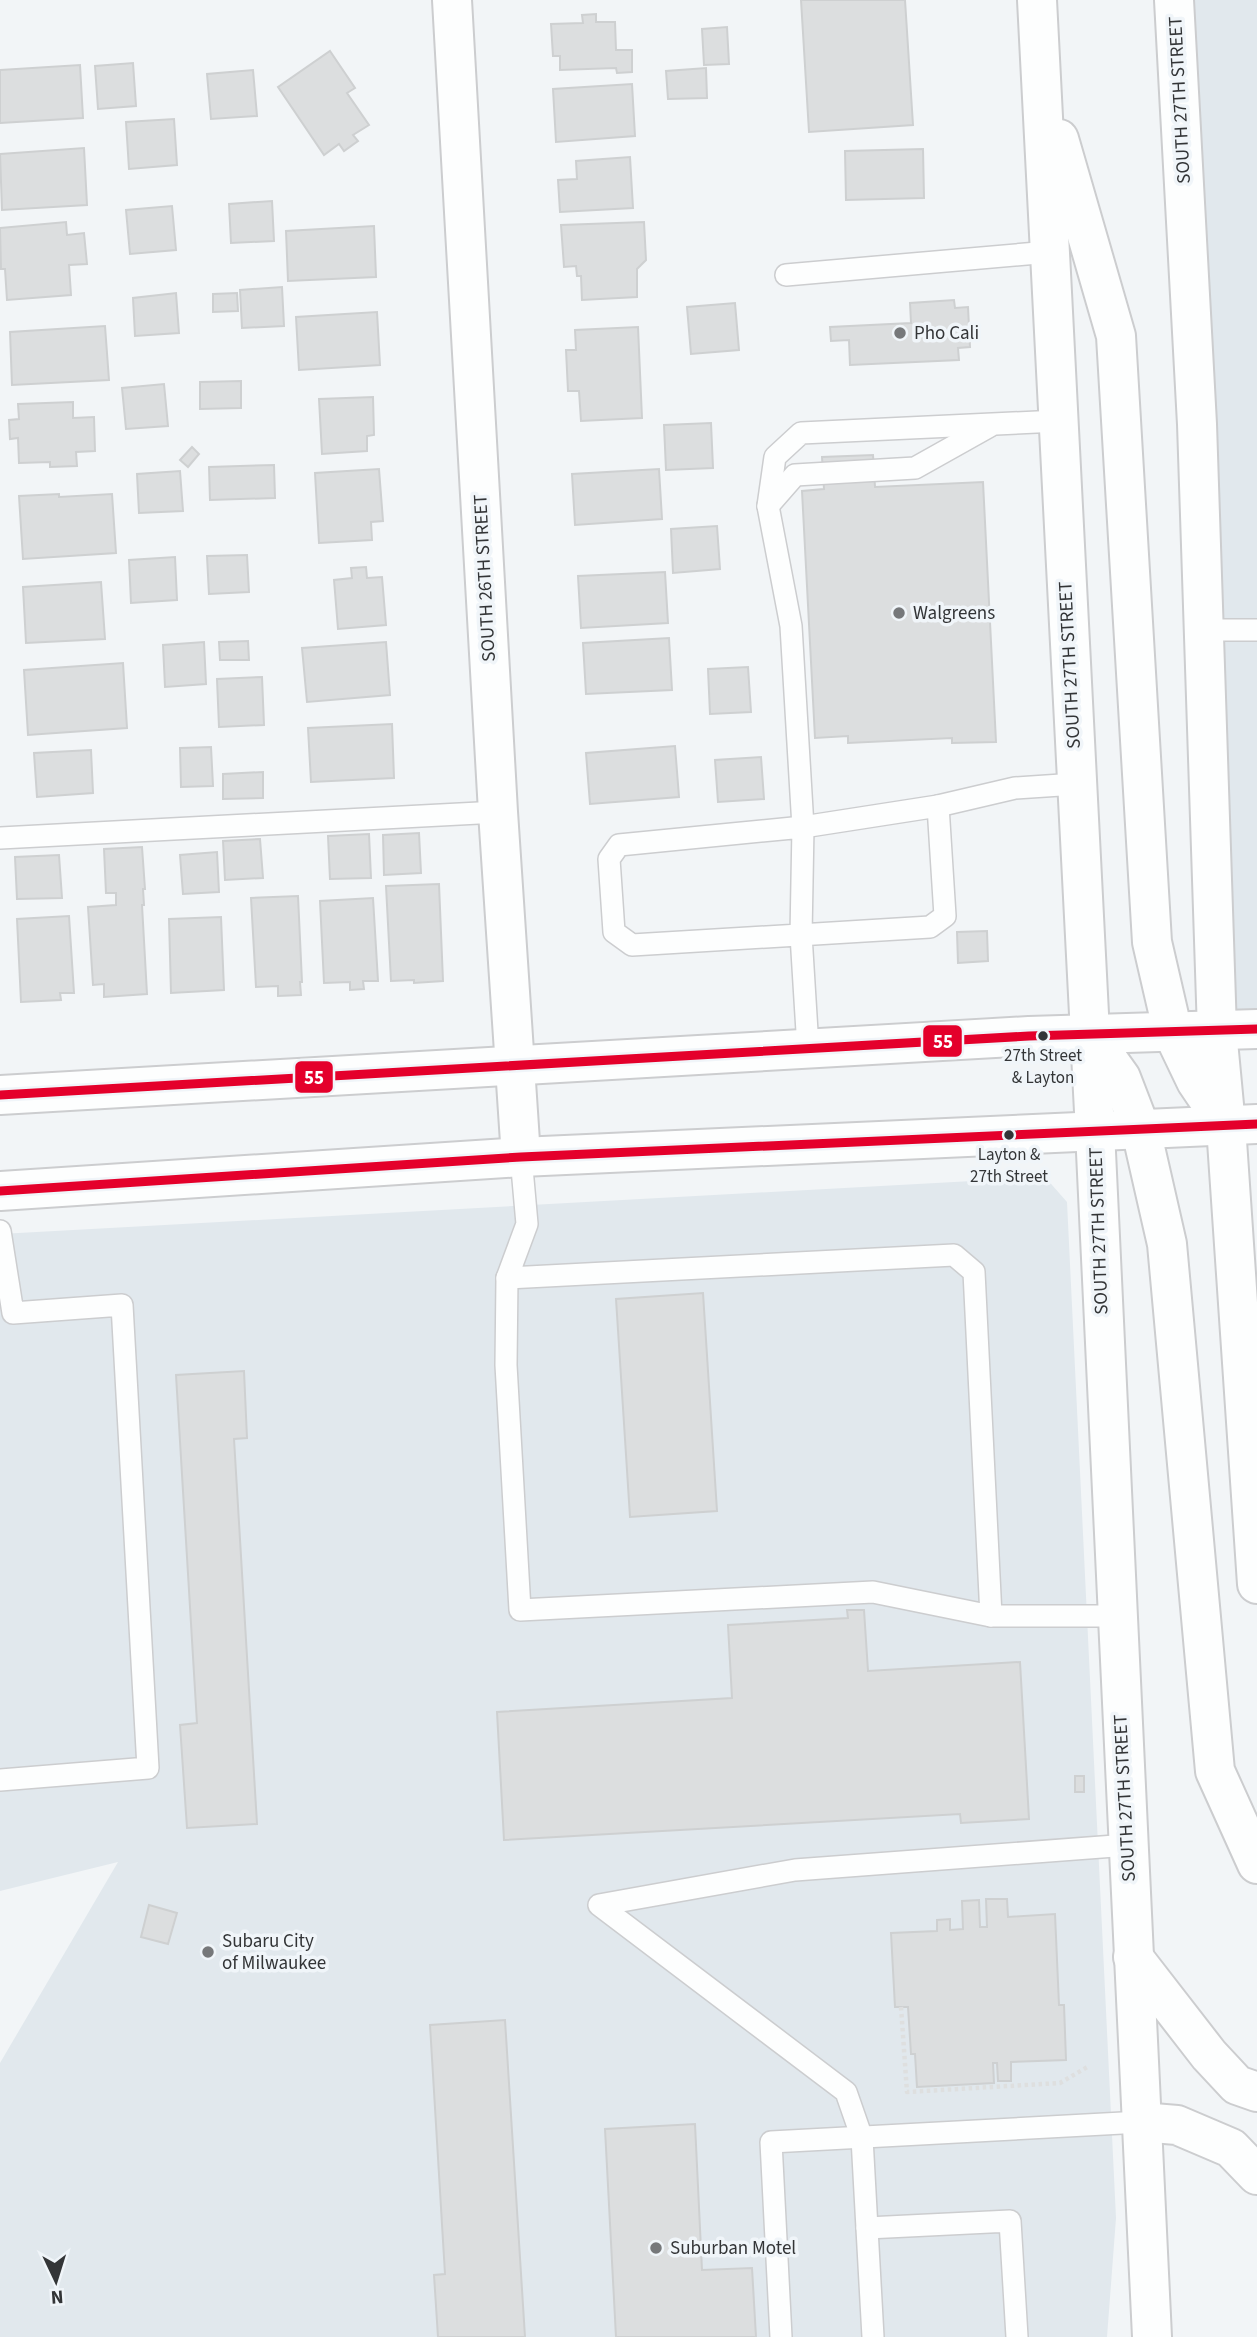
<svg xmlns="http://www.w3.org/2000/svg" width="1257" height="2337" font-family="'Source Sans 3',sans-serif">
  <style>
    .built { fill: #e1e8ed }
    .building { fill: #dcdedf; stroke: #ced0d1; stroke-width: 2 }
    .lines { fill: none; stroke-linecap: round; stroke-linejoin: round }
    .service-casing { stroke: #cccdcf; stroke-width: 24 }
    .minor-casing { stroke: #cccdcf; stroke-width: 42 }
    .secondary-casing { stroke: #cccdcf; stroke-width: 42 }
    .primary-casing { stroke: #cccdcf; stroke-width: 42 }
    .path { stroke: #dedfdf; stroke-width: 4.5; stroke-dasharray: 3.5 3.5; stroke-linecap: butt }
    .service { stroke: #fdfefe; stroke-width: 21 }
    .minor { stroke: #fdfefe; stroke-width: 38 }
    .secondary { stroke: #fdfefe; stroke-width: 38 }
    .primary { stroke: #fdfefe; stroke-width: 38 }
    .bus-1-casing { stroke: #f0f5f9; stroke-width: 14 }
    .bus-1 { stroke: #e4002b; stroke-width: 9 }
    .poi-dot { fill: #76787a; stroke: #f0f5f9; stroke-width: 2.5 }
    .bus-dot { fill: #333537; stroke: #f0f5f9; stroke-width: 2.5 }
    .labels { text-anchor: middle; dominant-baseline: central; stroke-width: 7; stroke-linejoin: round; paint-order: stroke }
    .bus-label { font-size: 17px; fill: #333537; stroke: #f0f5f9 }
    .street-label { font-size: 19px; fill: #333537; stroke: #f0f5f9 }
    .poi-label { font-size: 19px; fill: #333537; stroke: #f0f5f9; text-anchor: start }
    .line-badge { stroke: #f0f5f9; stroke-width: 2.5 }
    .badge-label { font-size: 19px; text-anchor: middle; font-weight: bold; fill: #fff }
  </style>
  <rect width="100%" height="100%" fill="#f2f5f7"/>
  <g class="built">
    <path d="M1174,0H1257V1029L1217,1031Z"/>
    <path d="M1045,1177L1067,1202L1116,2218L1107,2337H0V2063L118,1862L0,1891V1234Z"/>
  </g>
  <g class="building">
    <path d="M801,0H905L913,125L809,132Z"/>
    <path d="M596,14V22H615L616,50H632V72L617,73L616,68L560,70V56H553L551,24L583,23L582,15Z"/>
    <path d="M727,27L729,64L704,65L702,29Z"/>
    <path d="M330,51L355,88L347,93L369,125L353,135L358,141L344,151L339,144L324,155L278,87Z"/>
    <path d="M133,63L136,106L98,109L95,66Z"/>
    <path d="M80,65L83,118L0,123V70Z"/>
    <path d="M706,68L707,98L668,99L666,71Z"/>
    <path d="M253,70L257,116L211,119L207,74Z"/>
    <path d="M632,84L635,136L556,142L553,89Z"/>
    <path d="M174,119L177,165L129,169L126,122Z"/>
    <path d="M84,148L87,205L2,210L0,154Z"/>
    <path d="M923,149L924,198L846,200L845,151Z"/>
    <path d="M630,157L633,208L560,212L558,180L577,179L576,161Z"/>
    <path d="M272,201L274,241L231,243L229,204Z"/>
    <path d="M172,206L176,250L130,254L126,210Z"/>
    <path d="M66,222L67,235L84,233L87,264L69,265L71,295L7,300L5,269H1L0,228Z"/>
    <path d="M644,222L646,260L637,269V297L582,300L581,276H577L576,266L564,267L561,225Z"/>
    <path d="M374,226L376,277L288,281L286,231Z"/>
    <path d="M282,287L284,326L242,328L240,290Z"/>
    <path d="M176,293L179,333L135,336L133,298Z"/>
    <path d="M237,293L238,311L213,312V294Z"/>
    <path d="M954,300L955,308L968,307L970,347L958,348L959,360L850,365L849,340L831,341L830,327L911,323L910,303Z"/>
    <path d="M735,303L739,350L691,354L687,307Z"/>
    <path d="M377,312L380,365L299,370L296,317Z"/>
    <path d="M105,326L109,380L12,385L10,332Z"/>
    <path d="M638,327L642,418L581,421L579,391H568L566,350H576L575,330Z"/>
    <path d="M241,381V408L200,409V382Z"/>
    <path d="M164,384L168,426L126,429L122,388Z"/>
    <path d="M373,397L374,435L367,436V451L322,454L319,399Z"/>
    <path d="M73,402V418L94,417L95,451L76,452L77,466L50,467V462L19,463L18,438L10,439L9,420L19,419L18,404Z"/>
    <path d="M711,423L713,468L666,470L664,425Z"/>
    <path d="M192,447L199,454L188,467L180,460Z"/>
    <path d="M873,455L875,487L983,482L996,742L952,743V738L848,743V736L815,738L802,491L824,489L822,457Z"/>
    <path d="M274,465L275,498L210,500L209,467Z"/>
    <path d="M379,469L383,521L371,522L372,540L319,543L315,473Z"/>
    <path d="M659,469L662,519L575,525L572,474Z"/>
    <path d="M180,471L183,511L139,513L137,474Z"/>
    <path d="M59,494V497L112,494L116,553L23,559L19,496Z"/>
    <path d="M717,526L720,569L673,573L671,529Z"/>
    <path d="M247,555L249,592L209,594L207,556Z"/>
    <path d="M175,557L177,600L131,603L129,560Z"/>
    <path d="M366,567L367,578L382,577L386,625L338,629L334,580L352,578L351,568Z"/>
    <path d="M665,572L668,623L581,628L578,576Z"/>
    <path d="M101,582L105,639L26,643L23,587Z"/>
    <path d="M669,638L672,690L586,694L583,643Z"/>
    <path d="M248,641L249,660H220L219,642Z"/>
    <path d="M204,642L206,684L165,687L163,645Z"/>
    <path d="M386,642L390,695L307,702L302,648Z"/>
    <path d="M123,663L127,728L28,735L24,670Z"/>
    <path d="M748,667L751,712L710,714L708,669Z"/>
    <path d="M262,677L264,725L219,727L217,679Z"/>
    <path d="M392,724L394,778L311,782L308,728Z"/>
    <path d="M675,746L679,797L590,804L586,753Z"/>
    <path d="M211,747L213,786L181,787L180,748Z"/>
    <path d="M91,750L93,793L37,797L34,753Z"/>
    <path d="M761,757L764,799L718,802L715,760Z"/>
    <path d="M263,772V798L223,799V774Z"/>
    <path d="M419,833L421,873L384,875L383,835Z"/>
    <path d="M369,834L371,878L330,879L328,836Z"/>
    <path d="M260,839L263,878L225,880L223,841Z"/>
    <path d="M142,847L145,889H143L144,905H142L147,994L104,997V984L93,985L88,907L116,905V893H106L104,849Z"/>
    <path d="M217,852L219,892L183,894L180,855Z"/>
    <path d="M59,855L62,898L17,899L15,857Z"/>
    <path d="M439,884L443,981L414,983V980L391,981L386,886Z"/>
    <path d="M298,896L302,982H300L301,995L278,996V986L256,987L251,898Z"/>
    <path d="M373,898L378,981H363L364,989L350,990V982L324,983L320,901Z"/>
    <path d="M69,916L74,993H60L61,1000L21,1002L17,919Z"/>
    <path d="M221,917L224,990L171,993L169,919Z"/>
    <path d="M987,931L988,961L958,963L957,932Z"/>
    <path d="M703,1293L717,1511L630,1517L616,1299Z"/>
    <path d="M244,1371L247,1438L234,1439L257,1824L187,1828L180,1725L197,1723L176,1375Z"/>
    <path d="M847,1610H864L868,1671L1020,1662L1029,1819L961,1823L960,1814L504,1840L497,1712L732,1698L728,1625L848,1618Z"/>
    <rect x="1075" y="1776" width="9" height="16"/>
    <path d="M986,1899H1007L1008,1917L1055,1914L1059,2005H1064L1066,2060L1011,2062V2081H998L997,2063H993L994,2083L917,2087L915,2054H911L908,2007H895L891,1933L937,1931V1920L950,1919V1930L963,1929L962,1901L979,1900L980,1927H987Z"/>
    <path d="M149,1905L177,1913L168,1944L141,1937Z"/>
    <path d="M505,2020L525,2337H438L434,2275L445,2274L430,2025Z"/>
    <path d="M695,2124L702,2270L752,2268L756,2337H616L605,2129Z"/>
  </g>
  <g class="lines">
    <defs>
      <g id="service">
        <path d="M786,275L1049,252"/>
        <path d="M768,506L795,475L915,468L990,426"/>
        <path d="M1204,630H1257"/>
        <path d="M938,806L803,827L791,626L768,506L775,457L801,433L1058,421"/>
        <path d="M0,838L498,812"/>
        <path d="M808,1048L801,935L803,827L619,845L609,859L614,932L632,945L930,927L945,916L938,806L1015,788L1076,784"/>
        <path d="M521,1157L527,1224L507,1278L954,1255L974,1272L991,1616"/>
        <path d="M0,1231L13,1313L122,1305L148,1768L0,1780"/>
        <path d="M507,1278L506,1365L520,1610L873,1592L991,1616H1116"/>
        <path d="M867,2228L1010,2221L1017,2337"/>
        <path d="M781,2337L771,2142L1141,2122"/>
        <path d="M873,2337L862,2138L846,2092L599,1905L795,1870L1128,1845"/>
      </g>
      <path id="minor" d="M452,0L498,812L521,1157"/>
      <g id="secondary">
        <path d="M0,1095L1029,1036L1257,1029"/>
        <path d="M0,1191L521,1157L1257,1124"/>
      </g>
      <g id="primary">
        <path d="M1037,0L1095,1131L1152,2337"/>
        <path d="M1174,0L1197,424L1217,1031L1226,1126L1257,1584"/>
        <path d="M1059,139L1116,336L1152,942L1173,1033L1196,1081L1223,1121"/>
        <path d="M1089,1033L1121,1078L1141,1130L1167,1244L1215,1771L1257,1864"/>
        <path d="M1133,1957L1209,2055L1237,2085L1257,2092"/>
        <path d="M1141,2122L1177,2125L1231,2148L1257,2175"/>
      </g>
    </defs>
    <use href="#service" class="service-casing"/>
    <use href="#minor" class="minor-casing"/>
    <use href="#secondary" class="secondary-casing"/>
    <use href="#primary" class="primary-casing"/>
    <path class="path" d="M901,2007L907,2092L1060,2083L1089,2066"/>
    <use href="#service" class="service"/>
    <use href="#minor" class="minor"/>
    <use href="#secondary" class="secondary"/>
    <use href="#primary" class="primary"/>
    <defs>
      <g id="bus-1">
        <path d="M0,1095L1029,1036L1257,1029"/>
        <path d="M0,1191L521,1157L1257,1124"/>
      </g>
    </defs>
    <use href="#bus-1" class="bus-1-casing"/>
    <use href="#bus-1" class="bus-1"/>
  </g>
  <g class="poi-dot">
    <circle cx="900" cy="333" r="7"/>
    <circle cx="899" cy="613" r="7"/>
    <circle cx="208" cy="1952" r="7"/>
    <circle cx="656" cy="2248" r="7"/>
  </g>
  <g class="bus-dot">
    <circle cx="1043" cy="1036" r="6"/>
    <circle cx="1009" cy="1135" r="6"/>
  </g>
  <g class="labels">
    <g class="bus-label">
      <text x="1043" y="1056">27th Street<tspan x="1043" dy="22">&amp; Layton</tspan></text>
      <text x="1009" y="1155">Layton &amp;<tspan x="1009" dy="22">27th Street</tspan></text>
    </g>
    <g class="street-label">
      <text transform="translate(1180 100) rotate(-93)">SOUTH 27TH STREET</text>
      <text transform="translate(485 578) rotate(-93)">SOUTH 26TH STREET</text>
      <text transform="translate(1070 665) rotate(-93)">SOUTH 27TH STREET</text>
      <text transform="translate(1099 1231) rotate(-92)">SOUTH 27TH STREET</text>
      <text transform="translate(1125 1798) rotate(-93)">SOUTH 27TH STREET</text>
    </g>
    <g class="poi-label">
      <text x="914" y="333">Pho Cali</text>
      <text x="913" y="613">Walgreens</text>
      <text x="222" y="1941">Subaru City<tspan x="222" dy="22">of Milwaukee</tspan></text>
      <text x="670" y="2248">Suburban Motel</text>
    </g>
  </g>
  <g class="line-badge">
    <rect x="922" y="1024" width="41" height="34" rx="7" fill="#e4002b"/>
    <rect x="294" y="1060" width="40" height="34" rx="7" fill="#e4002b"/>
  </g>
  <g class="badge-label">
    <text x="943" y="1048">55</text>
    <text x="314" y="1084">55</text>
  </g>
  <g transform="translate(56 2281) rotate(176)" stroke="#f0f5f9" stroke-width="5" paint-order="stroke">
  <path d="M0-5L12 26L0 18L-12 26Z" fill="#333537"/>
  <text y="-10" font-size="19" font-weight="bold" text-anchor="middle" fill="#333537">N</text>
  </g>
</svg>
